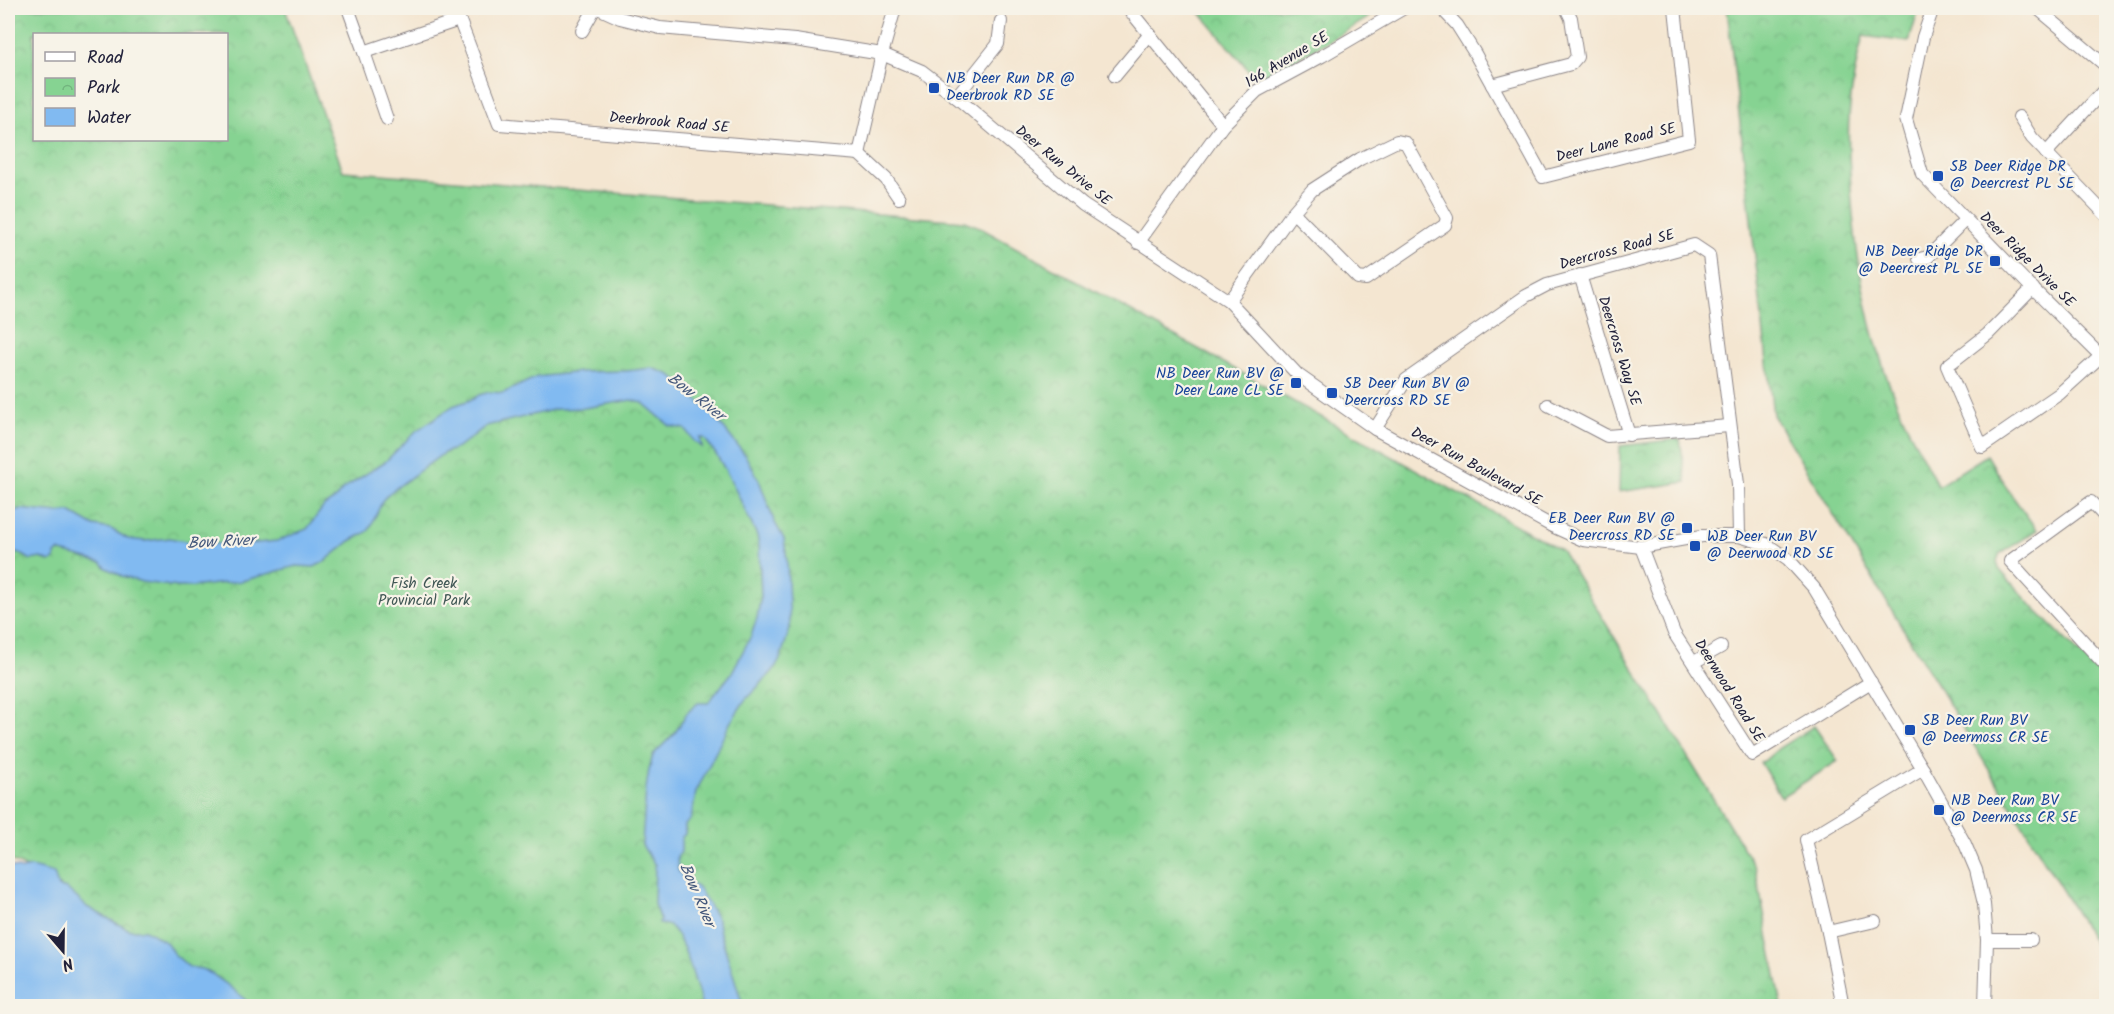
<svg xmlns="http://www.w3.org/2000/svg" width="2114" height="1014" font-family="Kalam,sans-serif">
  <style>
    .park { fill: url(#park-crowns); stroke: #547a66; stroke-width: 1.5; fill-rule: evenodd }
    .water { fill: #81baf1; stroke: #526e96; stroke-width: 1.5 }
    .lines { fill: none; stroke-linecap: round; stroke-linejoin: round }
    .minor-casing { stroke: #8b8486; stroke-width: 14 }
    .minor { stroke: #fff; stroke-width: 12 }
    .transit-dot { fill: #1a4fb4; stroke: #f7f3e8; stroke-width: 2 }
    .labels { text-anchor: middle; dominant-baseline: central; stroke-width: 4.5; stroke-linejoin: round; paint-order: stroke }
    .street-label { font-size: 15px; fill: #22223b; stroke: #f7f3e8 }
    .transit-label { font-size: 15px; fill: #164399; stroke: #f7f3e8; text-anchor: start }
    .park-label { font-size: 15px; fill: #405755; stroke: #f7f3e8 }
    .water-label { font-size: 16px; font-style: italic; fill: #43577b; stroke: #f7f3e8 }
  </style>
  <defs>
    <pattern id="park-crowns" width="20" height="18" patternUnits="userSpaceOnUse" patternTransform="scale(1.5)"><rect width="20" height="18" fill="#86d392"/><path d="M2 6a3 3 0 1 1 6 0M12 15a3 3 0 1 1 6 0" fill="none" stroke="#73b57f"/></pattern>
  </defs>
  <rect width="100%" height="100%" fill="#f7f3e8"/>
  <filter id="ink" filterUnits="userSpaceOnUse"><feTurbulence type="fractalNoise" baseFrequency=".0167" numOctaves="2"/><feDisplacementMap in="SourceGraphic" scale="12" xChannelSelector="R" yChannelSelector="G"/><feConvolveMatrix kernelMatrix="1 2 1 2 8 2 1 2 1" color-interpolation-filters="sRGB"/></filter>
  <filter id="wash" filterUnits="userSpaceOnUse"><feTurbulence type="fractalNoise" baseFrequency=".008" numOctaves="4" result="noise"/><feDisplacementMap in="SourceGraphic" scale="24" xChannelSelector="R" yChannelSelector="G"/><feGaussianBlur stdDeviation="1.35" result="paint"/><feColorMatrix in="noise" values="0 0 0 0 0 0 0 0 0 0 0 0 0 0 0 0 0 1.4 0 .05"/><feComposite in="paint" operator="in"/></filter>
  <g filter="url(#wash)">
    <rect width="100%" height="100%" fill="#f4e6d1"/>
    <g class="park">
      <path d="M8,8H285L343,171L964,221L977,226L1561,550L1755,867L1782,1006H175L61,887L33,871L8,859ZM34,34H226V140H34Z"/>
      <path d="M1196,8H1383C1344,35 1299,56 1258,81Z"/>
      <path d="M1727,8H1919L1909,42L1863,36C1856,62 1851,89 1849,117C1847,141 1850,166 1851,190C1855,249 1864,309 1883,366C1896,407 1917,448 1938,486L1987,455L2010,493L2037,530L1999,555L1997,561L1999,569L2033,607L2106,680V962L1773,415Z"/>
      <path d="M1680,439L1686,482L1619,492L1620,446Z"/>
      <path d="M1814,726L1838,761L1781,797L1760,762L1764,761L1779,748Z"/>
    </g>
    <g class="water">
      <path d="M652,368L671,375L714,416L745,455L759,480L774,521L784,539L787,561L790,628L780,659L773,671L745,700L730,723L696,792L691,819L685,825V834L681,838V852L677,856L678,870L686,881L697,887L701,892L718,920L719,929L743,1006H702C697,989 684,935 669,926C666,924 663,924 659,924L660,920L654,904L655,865L642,845L646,789L649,770L653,755L675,733L687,713L698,703H708L731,674L751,636L757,618L761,596L759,545L757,535C740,502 728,467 704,438H700L702,447L694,441L685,429L670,426L643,403L631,400L584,408L557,409L486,426L459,447L444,453L388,494L383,500L369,530L365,533L350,541L324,562L314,567L296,566L242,581L191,587H178L142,582L122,576L106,568L102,563L58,551L55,554V559L50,562L41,558L31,560L23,555L8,551V513L20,509L59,513L70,512L94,526L111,529L128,539L145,541L170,538L189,542L237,545L277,541L307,529L324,506L335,499L343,489L386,461L416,431L453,406L473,399L479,395L490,392L503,393L537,377L580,372L626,371Z"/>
      <path d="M8,866L22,869L31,867L54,873L58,887L67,889L87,907L118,924L130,930H145L154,935L167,943L173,953L189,967L202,969L212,974L232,988L252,1006H8Z"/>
    </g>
  </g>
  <g filter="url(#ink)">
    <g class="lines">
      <defs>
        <g id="minor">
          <path d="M348,8L364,52L459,20"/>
          <path d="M455,8L499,124L859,154L882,54L895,8"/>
          <path d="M598,8L620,18L660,28L795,40L882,54L922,71L956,97L1083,205L1229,301L1298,375L1375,429L1552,526L1583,540L1641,547L1702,536H1739L1766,544L1788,559L1814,588L1923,769L1965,844L1976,870L1984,904L1987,940L1985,1006"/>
          <path d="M1128,8L1223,125"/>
          <path d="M1441,8L1457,25L1474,52L1543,177L1689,140L1675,8"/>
          <path d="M1933,8L1923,37L1906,119L1922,174L2028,284L2106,361"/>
          <path d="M2037,8L2106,66"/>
          <path d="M582,31L595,8"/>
          <path d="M364,52L387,119"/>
          <path d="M1115,76L1150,34"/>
          <path d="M1492,85L1571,64L1577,57L1571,18L1566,8"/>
          <path d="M956,97L998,44L1001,21"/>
          <path d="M2019,117L2032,138L2106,215"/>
          <path d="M2046,153L2106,88"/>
          <path d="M859,154L886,179L899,198"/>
          <path d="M1138,243L1223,125L1257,91L1322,56L1404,8"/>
          <path d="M1919,259L1928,257L1965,220"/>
          <path d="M1580,275L1629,435"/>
          <path d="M2033,288L1988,334L1947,366L1982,447L2059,394L2101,356"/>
          <path d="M1229,301L1293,212L1312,190L1360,159L1397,141L1406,143L1447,218L1445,225L1366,279L1358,278L1293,212"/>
          <path d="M1548,405L1607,436L1729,426"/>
          <path d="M1375,429L1406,380L1526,296L1547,285L1694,245L1709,255L1738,484L1739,536"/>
          <path d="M2106,518L2091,502L2010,561L2106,666"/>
          <path d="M1641,547L1674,633L1752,755L1871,682"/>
          <path d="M1694,662L1721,647"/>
          <path d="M1828,932L1875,921"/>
          <path d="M1987,940H2031"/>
          <path d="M1843,1006L1828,932L1806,840L1923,769"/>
        </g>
      </defs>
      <use href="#minor" class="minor-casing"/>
      <use href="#minor" class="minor"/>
    </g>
  </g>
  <g class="transit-dot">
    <rect x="928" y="82" width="12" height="12" rx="3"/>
    <rect x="1932" y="170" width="12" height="12" rx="3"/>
    <rect x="1989" y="255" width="12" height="12" rx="3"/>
    <rect x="1290" y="377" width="12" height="12" rx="3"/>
    <rect x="1326" y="387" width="12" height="12" rx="3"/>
    <rect x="1681" y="522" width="12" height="12" rx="3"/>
    <rect x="1689" y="540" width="12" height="12" rx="3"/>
    <rect x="1904" y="724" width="12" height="12" rx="3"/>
    <rect x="1933" y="804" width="12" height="12" rx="3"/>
  </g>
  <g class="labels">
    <g class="street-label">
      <text transform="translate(1287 60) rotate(-31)">146 Avenue SE</text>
      <text transform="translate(669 123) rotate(5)">Deerbrook Road SE</text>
      <text transform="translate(1616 143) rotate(-14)">Deer Lane Road SE</text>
      <text transform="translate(1063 166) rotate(39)">Deer Run Drive SE</text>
      <text transform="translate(1617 250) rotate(-15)">Deercross Road SE</text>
      <text transform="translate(2027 260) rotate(45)">Deer Ridge Drive SE</text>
      <text transform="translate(1619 351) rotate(73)">Deercross Way SE</text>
      <text transform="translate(1476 467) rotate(29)">Deer Run Boulevard SE</text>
      <text transform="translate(1729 691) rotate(58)">Deerwood Road SE</text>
    </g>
    <g class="transit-label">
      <text x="946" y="79">NB Deer Run DR @<tspan x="946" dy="17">Deerbrook RD SE</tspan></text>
      <text x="1950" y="167">SB Deer Ridge DR<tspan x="1950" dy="17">@ Deercrest PL SE</tspan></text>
      <text x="1983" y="252" text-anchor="end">NB Deer Ridge DR<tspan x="1983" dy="17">@ Deercrest PL SE</tspan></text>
      <text x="1284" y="374" text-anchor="end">NB Deer Run BV @<tspan x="1284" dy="17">Deer Lane CL SE</tspan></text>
      <text x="1344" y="384">SB Deer Run BV @<tspan x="1344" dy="17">Deercross RD SE</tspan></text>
      <text x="1675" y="519" text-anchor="end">EB Deer Run BV @<tspan x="1675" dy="17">Deercross RD SE</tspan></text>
      <text x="1707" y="537">WB Deer Run BV<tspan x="1707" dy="17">@ Deerwood RD SE</tspan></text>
      <text x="1922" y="721">SB Deer Run BV<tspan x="1922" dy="17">@ Deermoss CR SE</tspan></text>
      <text x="1951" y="801">NB Deer Run BV<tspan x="1951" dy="17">@ Deermoss CR SE</tspan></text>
    </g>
    <g class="park-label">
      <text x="424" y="584">Fish Creek<tspan x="424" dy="17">Provincial Park</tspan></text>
    </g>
    <g class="water-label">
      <text transform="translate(696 397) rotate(38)">Bow River</text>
      <text transform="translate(221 542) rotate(-3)">Bow River</text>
      <text transform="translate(697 895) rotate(67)">Bow River</text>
    </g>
  </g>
  <rect width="2114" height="1014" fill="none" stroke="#f7f3e8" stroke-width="30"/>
  <rect x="33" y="33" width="195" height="108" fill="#f7f3e8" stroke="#a29fa3" stroke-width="1.5"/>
  <rect x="45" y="52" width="30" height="9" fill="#ffffff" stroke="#a29fa3" stroke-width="1.5"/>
  <text x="87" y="63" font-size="18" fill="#22223b">Road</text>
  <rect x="45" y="78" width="30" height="18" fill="url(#park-crowns)" stroke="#a29fa3" stroke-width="1.5"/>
  <text x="87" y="93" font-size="18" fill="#22223b">Park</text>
  <rect x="45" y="108" width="30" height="18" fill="#81baf1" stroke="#a29fa3" stroke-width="1.5"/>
  <text x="87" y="123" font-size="18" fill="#22223b">Water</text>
  <g transform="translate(63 951) rotate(160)" stroke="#f7f3e8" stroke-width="4.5" paint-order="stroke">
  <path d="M0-4.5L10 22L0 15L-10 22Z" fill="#22223b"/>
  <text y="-9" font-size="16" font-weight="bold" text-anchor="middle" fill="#22223b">N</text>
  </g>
</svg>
